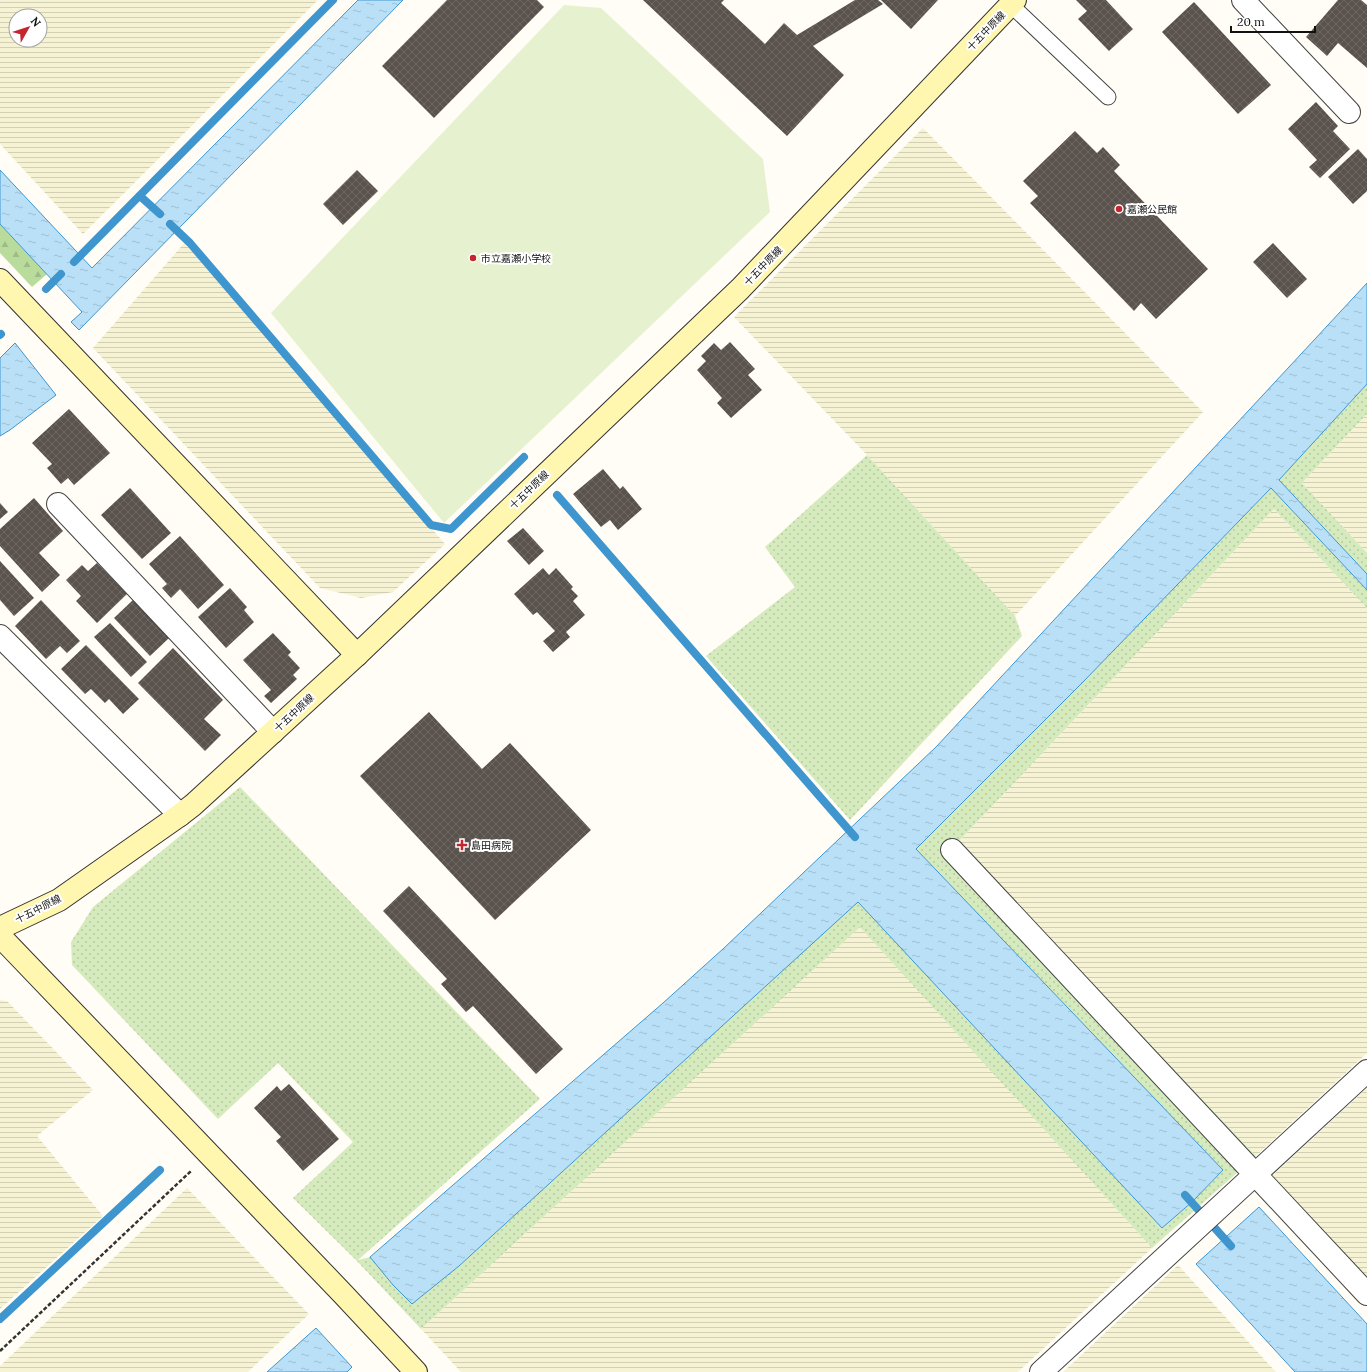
<svg xmlns="http://www.w3.org/2000/svg" width="1367" height="1372" font-family="Lora,'Noto Sans JP',serif">
  <style>
    .farmland { fill: url(#farmland-rules); fill-rule: evenodd }
    .grass { fill: url(#grass-dots) }
    .forest { fill: url(#forest-firs) }
    .pitch { fill: #e6f2cf }
    .water { fill: url(#water-ripples); stroke: #3f96cf }
    .lines { fill: none; stroke-linecap: round; stroke-linejoin: round }
    .stream { stroke: #3f96cf; stroke-width: 8 }
    .building { fill: url(#building-cross-hatch) }
    .lane-casing { stroke: #444; stroke-width: 17 }
    .street-casing { stroke: #444; stroke-width: 24 }
    .secondary-casing { stroke: #333; stroke-width: 24 }
    .path { stroke: #333; stroke-width: 2.5; stroke-dasharray: 4 2; stroke-linecap: butt }
    .lane { stroke: #fff; stroke-width: 15 }
    .street { stroke: #fff; stroke-width: 22 }
    .secondary { stroke: #fff6b0; stroke-width: 22 }
    .poi-dot { fill: #c4262e; stroke: #fff; stroke-width: 1.5 }
    .labels { text-anchor: middle; dominant-baseline: central; stroke-width: 4; stroke-linejoin: round; paint-order: stroke }
    .street-label { font-size: 10px; fill: #111; stroke: #fff }
    .poi-label { font-size: 10px; fill: #111; stroke: #fff; text-anchor: start }
  </style>
  <defs>
    <pattern id="farmland-rules" width="6" height="5" patternUnits="userSpaceOnUse"><rect width="6" height="5" fill="#f6f3d4"/><path d="M0 2.5h6" fill="none" stroke="#d2cfb5"/></pattern>
    <pattern id="grass-dots" width="8" height="8" patternUnits="userSpaceOnUse"><rect width="8" height="8" fill="#d5ebbd"/><path d="M2 2h.1M6 6h.1" fill="none" stroke="#b6c8a1" stroke-width="1.8" stroke-linecap="round"/></pattern>
    <pattern id="forest-firs" width="22" height="20" patternUnits="userSpaceOnUse"><rect width="22" height="20" fill="#b9dc9c"/><path d="M5 1l3.5 6h-7zM16 11l3.5 6h-7z" fill="#9ebc85"/></pattern>
    <pattern id="water-ripples" width="26" height="14" patternUnits="userSpaceOnUse"><rect width="26" height="14" fill="#b9e0f7"/><path d="M2 4q2-2 4 0t4 0M15 11q2-2 4 0t4 0" fill="none" stroke="#9ebfd3"/></pattern>
    <pattern id="building-cross-hatch" width="8" height="8" patternUnits="userSpaceOnUse"><rect width="8" height="8" fill="#5a524d"/><path d="M0 0l8 8M0 8l8-8" fill="none" stroke="#6d6662"/></pattern>
  </defs>
  <rect width="100%" height="100%" fill="#fffdf5"/>
  <g class="farmland">
    <path d="M0,0H318L83,234L0,144ZM16,16H40V40H16Z"/>
    <path d="M923,128L1203,412L1015,616L867,455L734,317Z"/>
    <path d="M186,241L445,544L393,592L361,598L320,588L93,348Z"/>
    <path d="M1367,414V553L1302,483Z"/>
    <path d="M1274,509L1367,608V1053L1256,1156L958,842Z"/>
    <path d="M860,926L1152,1248L1018,1372H461L421,1329Z"/>
    <path d="M0,1000L7,1001L93,1090L37,1136L103,1216L0,1309Z"/>
    <path d="M1367,1088V1278L1272,1176Z"/>
    <path d="M187,1188L309,1314L248,1372H0V1366Z"/>
    <path d="M1178,1265L1276,1372H1063Z"/>
  </g>
  <g class="grass">
    <path d="M1367,384V414L1302,483L1367,553V574L1279,480Z"/>
    <path d="M867,455L1015,616L1022,636L850,820L706,656L795,587L765,547Z"/>
    <path d="M1271,488L1367,590V608L1274,509L958,842L1256,1156L1152,1248L860,927L421,1329L357,1261L293,1198L353,1142L278,1063L218,1119L72,965L71,942L93,907L240,787L540,1099L358,1260L370,1257L393,1285L412,1304L459,1266L858,901L1162,1228L1192,1202L1223,1170L916,849L1083,682Z"/>
  </g>
  <path class="forest" d="M0,224L47,274L32,287L0,253Z"/>
  <path class="pitch" d="M564,5L601,8L763,159L770,212L444,523L271,313Z"/>
  <g class="water">
    <path d="M358,0H403L79,330L71,322L82,312L0,224V170L92,268Z"/>
    <path d="M1367,283V384L1279,480L1367,574V590L1271,488L1083,682L916,849L1223,1170L1192,1202L1162,1228L858,902L459,1266L412,1304L393,1285L370,1257L663,1003L724,948L936,747Z"/>
    <path d="M15,343L56,395L10,430L0,436V358Z"/>
    <path d="M1259,1207L1367,1324V1372H1295L1196,1264Z"/>
    <path d="M316,1328L352,1367L347,1372H267Z"/>
  </g>
  <g class="lines">
    <g class="stream">
      <path d="M140,196L160,214"/>
      <path d="M170,224L190,243L431,525L451,529L524,457"/>
      <path d="M74,262L333,0"/>
      <path d="M46,289L61,274"/>
      <path d="M0,335L1,334"/>
      <path d="M557,495L855,837"/>
      <path d="M1185,1195L1231,1246"/>
      <path d="M0,1319L160,1170"/>
    </g>
  </g>
  <g class="building">
    <path d="M447,0H537L544,7L434,118L382,66Z"/>
    <path d="M643,0H724L721,3L765,44L784,23L797,35L855,0H878L883,4L813,46L844,75L787,136Z"/>
    <path d="M881,0H938L911,29Z"/>
    <path d="M1076,0H1106L1133,29L1109,51L1078,19L1087,11Z"/>
    <path d="M1338,0H1361L1367,5V68L1338,43L1327,56L1306,37Z"/>
    <path d="M1194,2L1271,85L1238,114L1162,32Z"/>
    <path d="M1316,102L1338,126L1333,131L1350,149L1320,178L1309,167L1317,160L1288,129Z"/>
    <path d="M1075,131L1097,153L1103,147L1120,165L1114,171L1208,269L1156,319L1141,303L1134,311L1030,203L1038,196L1023,181Z"/>
    <path d="M1358,149L1367,159V191L1353,204L1328,177Z"/>
    <path d="M357,170L378,191L343,225L323,204Z"/>
    <path d="M1273,243L1307,279L1287,298L1253,262Z"/>
    <path d="M730,342L755,369L748,375L762,390L731,418L717,403L722,398L697,370L706,361L701,356L714,343L721,350Z"/>
    <path d="M69,409L110,453L74,485L68,478L61,484L47,468L52,464L32,443Z"/>
    <path d="M603,469L620,489L623,486L642,509L618,530L610,520L601,527L573,494Z"/>
    <path d="M130,488L171,533L142,559L101,515Z"/>
    <path d="M34,498L63,531L39,553L60,575L42,592L0,546V529Z"/>
    <path d="M0,503L8,512L0,519Z"/>
    <path d="M523,528L544,551L529,565L507,541Z"/>
    <path d="M180,536L224,585L198,609L180,589L171,598L162,588L167,584L149,564Z"/>
    <path d="M0,561L34,598L14,616L0,600Z"/>
    <path d="M97,563L127,594L97,623L76,601L81,596L66,580L82,565L88,571Z"/>
    <path d="M543,568L549,575L556,568L573,587L571,589L578,596L573,601L585,615L566,632L570,637L553,652L543,641L555,631L537,612L533,615L514,594Z"/>
    <path d="M230,588L247,607L244,610L254,622L226,648L198,617Z"/>
    <path d="M41,600L80,641L67,653L60,646L46,659L15,626Z"/>
    <path d="M133,600L169,638L150,656L114,618Z"/>
    <path d="M110,623L147,662L131,677L94,637Z"/>
    <path d="M273,633L291,652L288,655L300,668L293,675L297,679L271,703L264,696L271,690L243,660Z"/>
    <path d="M86,645L139,699L123,714L109,699L105,703L91,689L85,694L61,669Z"/>
    <path d="M173,648L223,700L204,719L221,735L205,751L138,683Z"/>
    <path d="M429,712L482,769L510,743L591,830L495,920L360,776Z"/>
    <path d="M409,886L563,1049L536,1074L473,1006L466,1012L441,984L447,979L383,911Z"/>
    <path d="M289,1084L339,1139L303,1171L276,1141L281,1137L254,1108L277,1086L281,1091Z"/>
  </g>
  <g class="lines">
    <defs>
      <path id="lane" d="M1011,5L1108,97"/>
      <g id="street">
        <path d="M1243,0L1349,112"/>
        <path d="M58,504L273,732"/>
        <path d="M0,636L180,815"/>
        <path d="M952,850L1367,1294"/>
        <path d="M1041,1372L1367,1071"/>
      </g>
      <g id="secondary">
        <path d="M0,280L357,655"/>
        <path d="M0,928L59,900L180,815L193,805L357,655L740,289L1015,0"/>
        <path d="M0,936L343,1294L416,1372"/>
      </g>
    </defs>
    <use href="#lane" class="lane-casing"/>
    <use href="#street" class="street-casing"/>
    <use href="#secondary" class="secondary-casing"/>
    <path class="path" d="M0,1351L191,1171"/>
    <use href="#lane" class="lane"/>
    <use href="#street" class="street"/>
    <use href="#secondary" class="secondary"/>
  </g>
  <g class="poi-dot">
    <circle cx="1119" cy="209" r="4"/>
    <circle cx="473" cy="258" r="4"/>
    <path d="M460 839h4v4h4v4h-4v4h-4v-4h-4v-4h4z"/>
  </g>
  <g class="labels">
    <g class="street-label">
      <text transform="translate(986 31) rotate(-46)">十五中原線</text>
      <text transform="translate(763 266) rotate(-46)">十五中原線</text>
      <text transform="translate(529 490) rotate(-44)">十五中原線</text>
      <text transform="translate(294 713) rotate(-43)">十五中原線</text>
      <text transform="translate(38 909) rotate(-27)">十五中原線</text>
    </g>
    <g class="poi-label">
      <text x="1127" y="209">嘉瀬公民館</text>
      <text x="481" y="258">市立嘉瀬小学校</text>
      <text x="471" y="845">島田病院</text>
    </g>
  </g>
  <g transform="translate(28 28) rotate(51)"><circle r="19" fill="#ffffff" stroke="#a0a0a0"/>
  <path d="M0-3L7 15L0 10L-7 15Z" fill="#c4262e"/>
  <text y="-6" font-size="11" font-weight="bold" text-anchor="middle" fill="#111111">N</text>
  </g>
  <path d="M1231 26v6h84v-6" fill="none" stroke="#111111" stroke-width="2"/>
  <text x="1237" y="26" font-size="12" fill="#111111" stroke="#ffffff" stroke-width="3" paint-order="stroke">20 m</text>
</svg>
